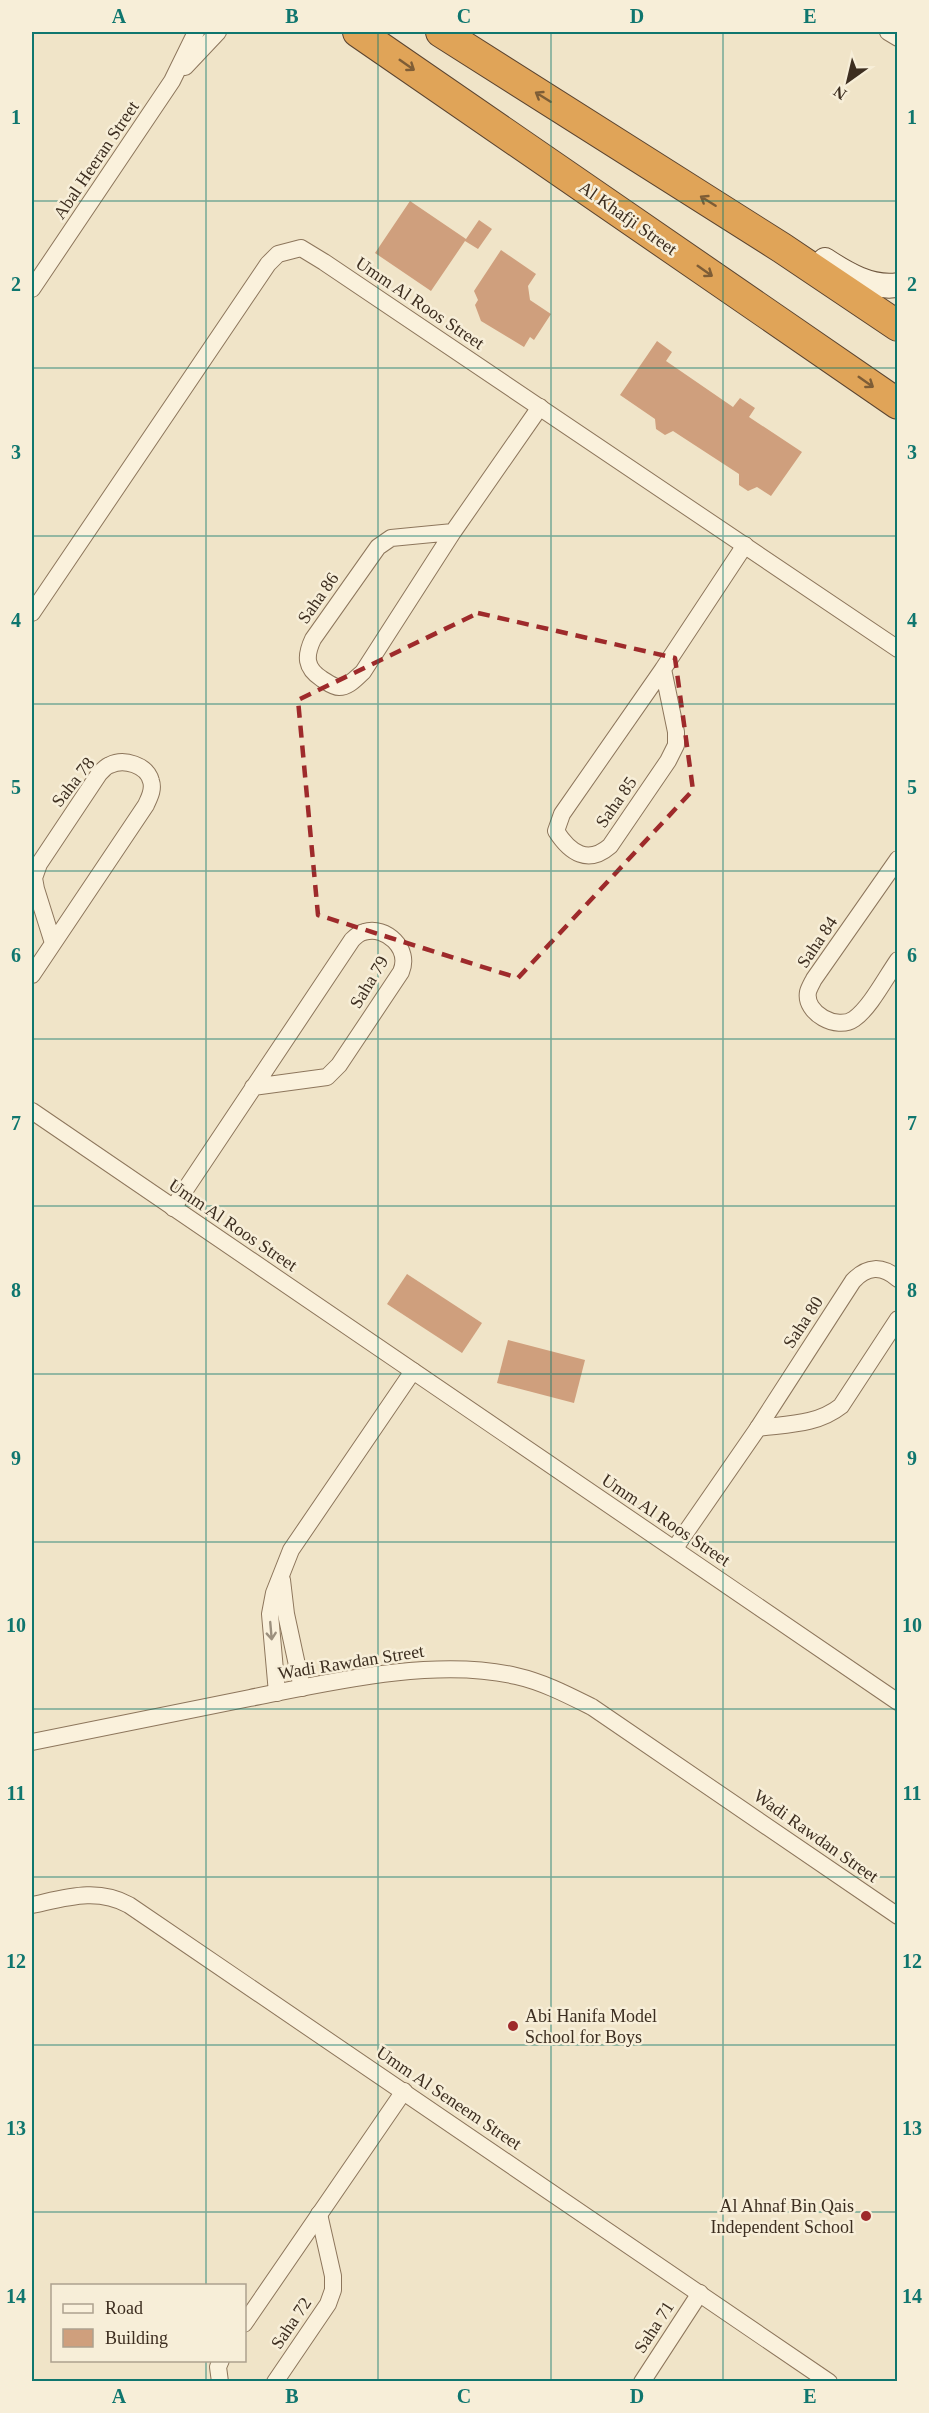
<svg xmlns="http://www.w3.org/2000/svg" width="929" height="2413" font-family="Georgia,serif">
  <style>
    .building { fill: #cf9f7d }
    .lines { fill: none; stroke-linecap: round; stroke-linejoin: round }
    .street-casing { stroke: #8d765c; stroke-width: 18 }
    .secondary-casing { stroke: #6f573f; stroke-width: 26 }
    .highway-casing { stroke: #5b4430; stroke-width: 32 }
    .street { stroke: #faf1dc; stroke-width: 16 }
    .secondary { stroke: #faf1dc; stroke-width: 24 }
    .highway { stroke: #e0a458; stroke-width: 30 }
    .oneway { stroke: #7e5d36 }
    .oneway2 { stroke: #9c907e }
    .marked { fill: none; stroke: #9e2a2b; stroke-width: 4.5; stroke-dasharray: 12 8; stroke-linejoin: round }
    .grid { fill: none; stroke: #0f766e; stroke-width: 1.5; stroke-opacity: 0.55 }
    .poi-dot { fill: #9e2a2b; stroke: #f7eed8; stroke-width: 2 }
    .labels { text-anchor: middle; dominant-baseline: central; stroke-width: 5; stroke-linejoin: round; paint-order: stroke }
    .street-label { font-size: 18px; fill: #3d2e20; stroke: #f7eed8 }
    .poi-label { font-size: 18px; fill: #3d2e20; stroke: #f7eed8; text-anchor: start }
    .neatline { fill: none; stroke: #0f766e; stroke-width: 2 }
    .grid-label { font-size: 20px; text-anchor: middle; font-weight: bold; fill: #0f766e }
  </style>
  <rect width="100%" height="100%" fill="#f0e4c8"/>
  <g class="building">
    <path d="M410,201L466,239L479,220L492,229L478,249L465,241L431,291L375,253Z"/>
    <path d="M501,250L536,274L528,286L530,300L551,314L534,340L530,337L524,347L481,321L475,305L478,300L474,291Z"/>
    <path d="M657,341L672,352L666,361L733,407L740,398L755,408L749,417L802,452L771,496L757,487L748,491L739,485V474L673,431L665,435L656,429L655,419L620,395Z"/>
    <path d="M407,1274L482,1323L462,1353L387,1304Z"/>
    <path d="M508,1340L585,1360L574,1403L497,1383Z"/>
  </g>
  <g class="lines">
    <defs>
      <g id="street">
        <path d="M888,32L898,38"/>
        <path d="M185,67L218,32"/>
        <path d="M32,289L172,81L196,32"/>
        <path d="M453,532L391,538L378,547L313,639C305,656 305,668 322,679C327,682 333,687 339,687C349,687 356,678 363,672L453,532L540,407"/>
        <path d="M32,613L268,264L278,254L301,248L324,262L898,649"/>
        <path d="M663,669L676,732V745L668,761L610,846C588,865 570,853 556,831L562,814L663,669L745,545"/>
        <path d="M898,859L814,979C812,983 809,988 808,992C804,1013 837,1031 854,1019C870,1008 886,977 898,960"/>
        <path d="M32,975L146,805C149,798 154,790 151,781C147,765 124,758 110,765C106,766 102,771 99,774L39,864L34,878L36,889L53,943"/>
        <path d="M32,1111L898,1702"/>
        <path d="M173,1208L352,940C355,937 359,933 364,932C386,925 411,949 401,972L339,1065L327,1077L253,1087"/>
        <path d="M758,1428C787,1424 817,1425 841,1406L898,1319"/>
        <path d="M675,1548L758,1428L853,1281C867,1266 882,1265 898,1279"/>
        <path d="M282,1580L286,1614L302,1688"/>
        <path d="M277,1693L270,1614L274,1593L291,1550L413,1371"/>
        <path d="M32,1742C104,1727 177,1713 250,1698C330,1682 436,1657 516,1676C543,1682 568,1695 592,1707L898,1916"/>
        <path d="M32,1905C65,1898 97,1887 129,1905L829,2382"/>
        <path d="M244,2324L404,2091"/>
        <path d="M220,2382L218,2367L221,2360"/>
        <path d="M275,2382L328,2304L333,2290V2276L319,2214"/>
        <path d="M642,2382L700,2293"/>
      </g>
      <path id="secondary" d="M825,260C846,274 871,289 898,285"/>
      <g id="highway">
        <path d="M358,32L898,404"/>
        <path d="M441,32L782,248L898,326"/>
      </g>
    </defs>
    <use href="#street" class="street-casing"/>
    <use href="#secondary" class="secondary-casing"/>
    <use href="#highway" class="highway-casing"/>
    <use href="#street" class="street"/>
    <use href="#secondary" class="secondary"/>
    <use href="#highway" class="highway"/>
  </g>
  <defs><path id="oneway-shaft" d="M-6 0H5M1.5-3L5.5 0L1.5 3" fill="none" stroke-width="1.6" stroke-linecap="round" stroke-linejoin="round" transform="scale(1.5)"/></defs>
  <g class="oneway">
    <use href="#oneway-shaft" transform="translate(407 65) rotate(35)"/>
    <use href="#oneway-shaft" transform="translate(543 97) rotate(-148)"/>
    <use href="#oneway-shaft" transform="translate(708 201) rotate(-148)"/>
    <use href="#oneway-shaft" transform="translate(705 271) rotate(35)"/>
    <use href="#oneway-shaft" transform="translate(866 382) rotate(35)"/>
  </g>
  <use class="oneway2" href="#oneway-shaft" transform="translate(271 1631) rotate(85)"/>
  <path class="marked" d="M478,613L675,658L693,790L518,978L318,915L298,700Z"/>
  <path class="grid" d="M206,32V2286M378,32V2382M551,32V2382M723,32V2382M32,201H898M32,368H898M32,536H898M32,704H898M32,871H898M32,1039H898M32,1206H898M32,1374H898M32,1542H898M32,1709H898M32,1877H898M32,2045H898M32,2212H898M206,2360V2382"/>
  <g class="poi-dot">
    <circle cx="513" cy="2026" r="6"/>
    <circle cx="866" cy="2216" r="6"/>
  </g>
  <g class="labels">
    <g class="street-label">
      <text transform="translate(96 160) rotate(-56)">Abal Heeran Street</text>
      <text transform="translate(628 218) rotate(35)">Al Khafji Street</text>
      <text transform="translate(420 303) rotate(34)">Umm Al Roos Street</text>
      <text transform="translate(318 598) rotate(-55)">Saha 86</text>
      <text transform="translate(73 782) rotate(-52)">Saha 78</text>
      <text transform="translate(616 802) rotate(-55)">Saha 85</text>
      <text transform="translate(817 942) rotate(-56)">Saha 84</text>
      <text transform="translate(369 982) rotate(-59)">Saha 79</text>
      <text transform="translate(233 1225) rotate(34)">Umm Al Roos Street</text>
      <text transform="translate(803 1322) rotate(-57)">Saha 80</text>
      <text transform="translate(666 1520) rotate(34)">Umm Al Roos Street</text>
      <text transform="translate(351 1662) rotate(-9)">Wadi Rawdan Street</text>
      <text transform="translate(816 1836) rotate(35)">Wadi Rawdan Street</text>
      <text transform="translate(449 2098) rotate(34)">Umm Al Seneem Street</text>
      <text transform="translate(291 2323) rotate(-56)">Saha 72</text>
      <text transform="translate(654 2327) rotate(-57)">Saha 71</text>
    </g>
    <g class="poi-label">
      <text x="525" y="2016">Abi Hanifa Model<tspan x="525" dy="21">School for Boys</tspan></text>
      <text x="854" y="2206" text-anchor="end">Al Ahnaf Bin Qais<tspan x="854" dy="21">Independent School</tspan></text>
    </g>
  </g>
  <rect width="929" height="2413" fill="none" stroke="#f7eed8" stroke-width="66"/>
  <rect x="51" y="2284" width="195" height="78" fill="#f7eed8" stroke="#ada18e" stroke-width="1.5"/>
  <rect x="63" y="2304" width="30" height="9" fill="#faf1dc" stroke="#ada18e" stroke-width="1.5"/>
  <text x="105" y="2314" font-size="18" fill="#3d2e20">Road</text>
  <rect x="63" y="2329" width="30" height="18" fill="#cf9f7d" stroke="#ada18e" stroke-width="1.5"/>
  <text x="105" y="2344" font-size="18" fill="#3d2e20">Building</text>
  <g transform="translate(848 81) rotate(214)" stroke="#f7eed8" stroke-width="4.5" paint-order="stroke">
  <path d="M0-4.5L10 22L0 15L-10 22Z" fill="#3d2e20"/>
  <text y="-9" font-size="16" font-weight="bold" text-anchor="middle" fill="#3d2e20">N</text>
  </g>
  <rect x="33" y="33" width="863" height="2347" class="neatline"/>
  <g class="grid-label">
    <text x="119" y="23">A</text>
    <text x="292" y="23">B</text>
    <text x="464" y="23">C</text>
    <text x="637" y="23">D</text>
    <text x="810" y="23">E</text>
    <text x="16" y="124">1</text>
    <text x="912" y="124">1</text>
    <text x="16" y="291">2</text>
    <text x="912" y="291">2</text>
    <text x="16" y="459">3</text>
    <text x="912" y="459">3</text>
    <text x="16" y="627">4</text>
    <text x="912" y="627">4</text>
    <text x="16" y="794">5</text>
    <text x="912" y="794">5</text>
    <text x="16" y="962">6</text>
    <text x="912" y="962">6</text>
    <text x="16" y="1130">7</text>
    <text x="912" y="1130">7</text>
    <text x="16" y="1297">8</text>
    <text x="912" y="1297">8</text>
    <text x="16" y="1465">9</text>
    <text x="912" y="1465">9</text>
    <text x="16" y="1632">10</text>
    <text x="912" y="1632">10</text>
    <text x="16" y="1800">11</text>
    <text x="912" y="1800">11</text>
    <text x="16" y="1968">12</text>
    <text x="912" y="1968">12</text>
    <text x="16" y="2135">13</text>
    <text x="912" y="2135">13</text>
    <text x="16" y="2303">14</text>
    <text x="912" y="2303">14</text>
    <text x="119" y="2403">A</text>
    <text x="292" y="2403">B</text>
    <text x="464" y="2403">C</text>
    <text x="637" y="2403">D</text>
    <text x="810" y="2403">E</text>
  </g>
</svg>
